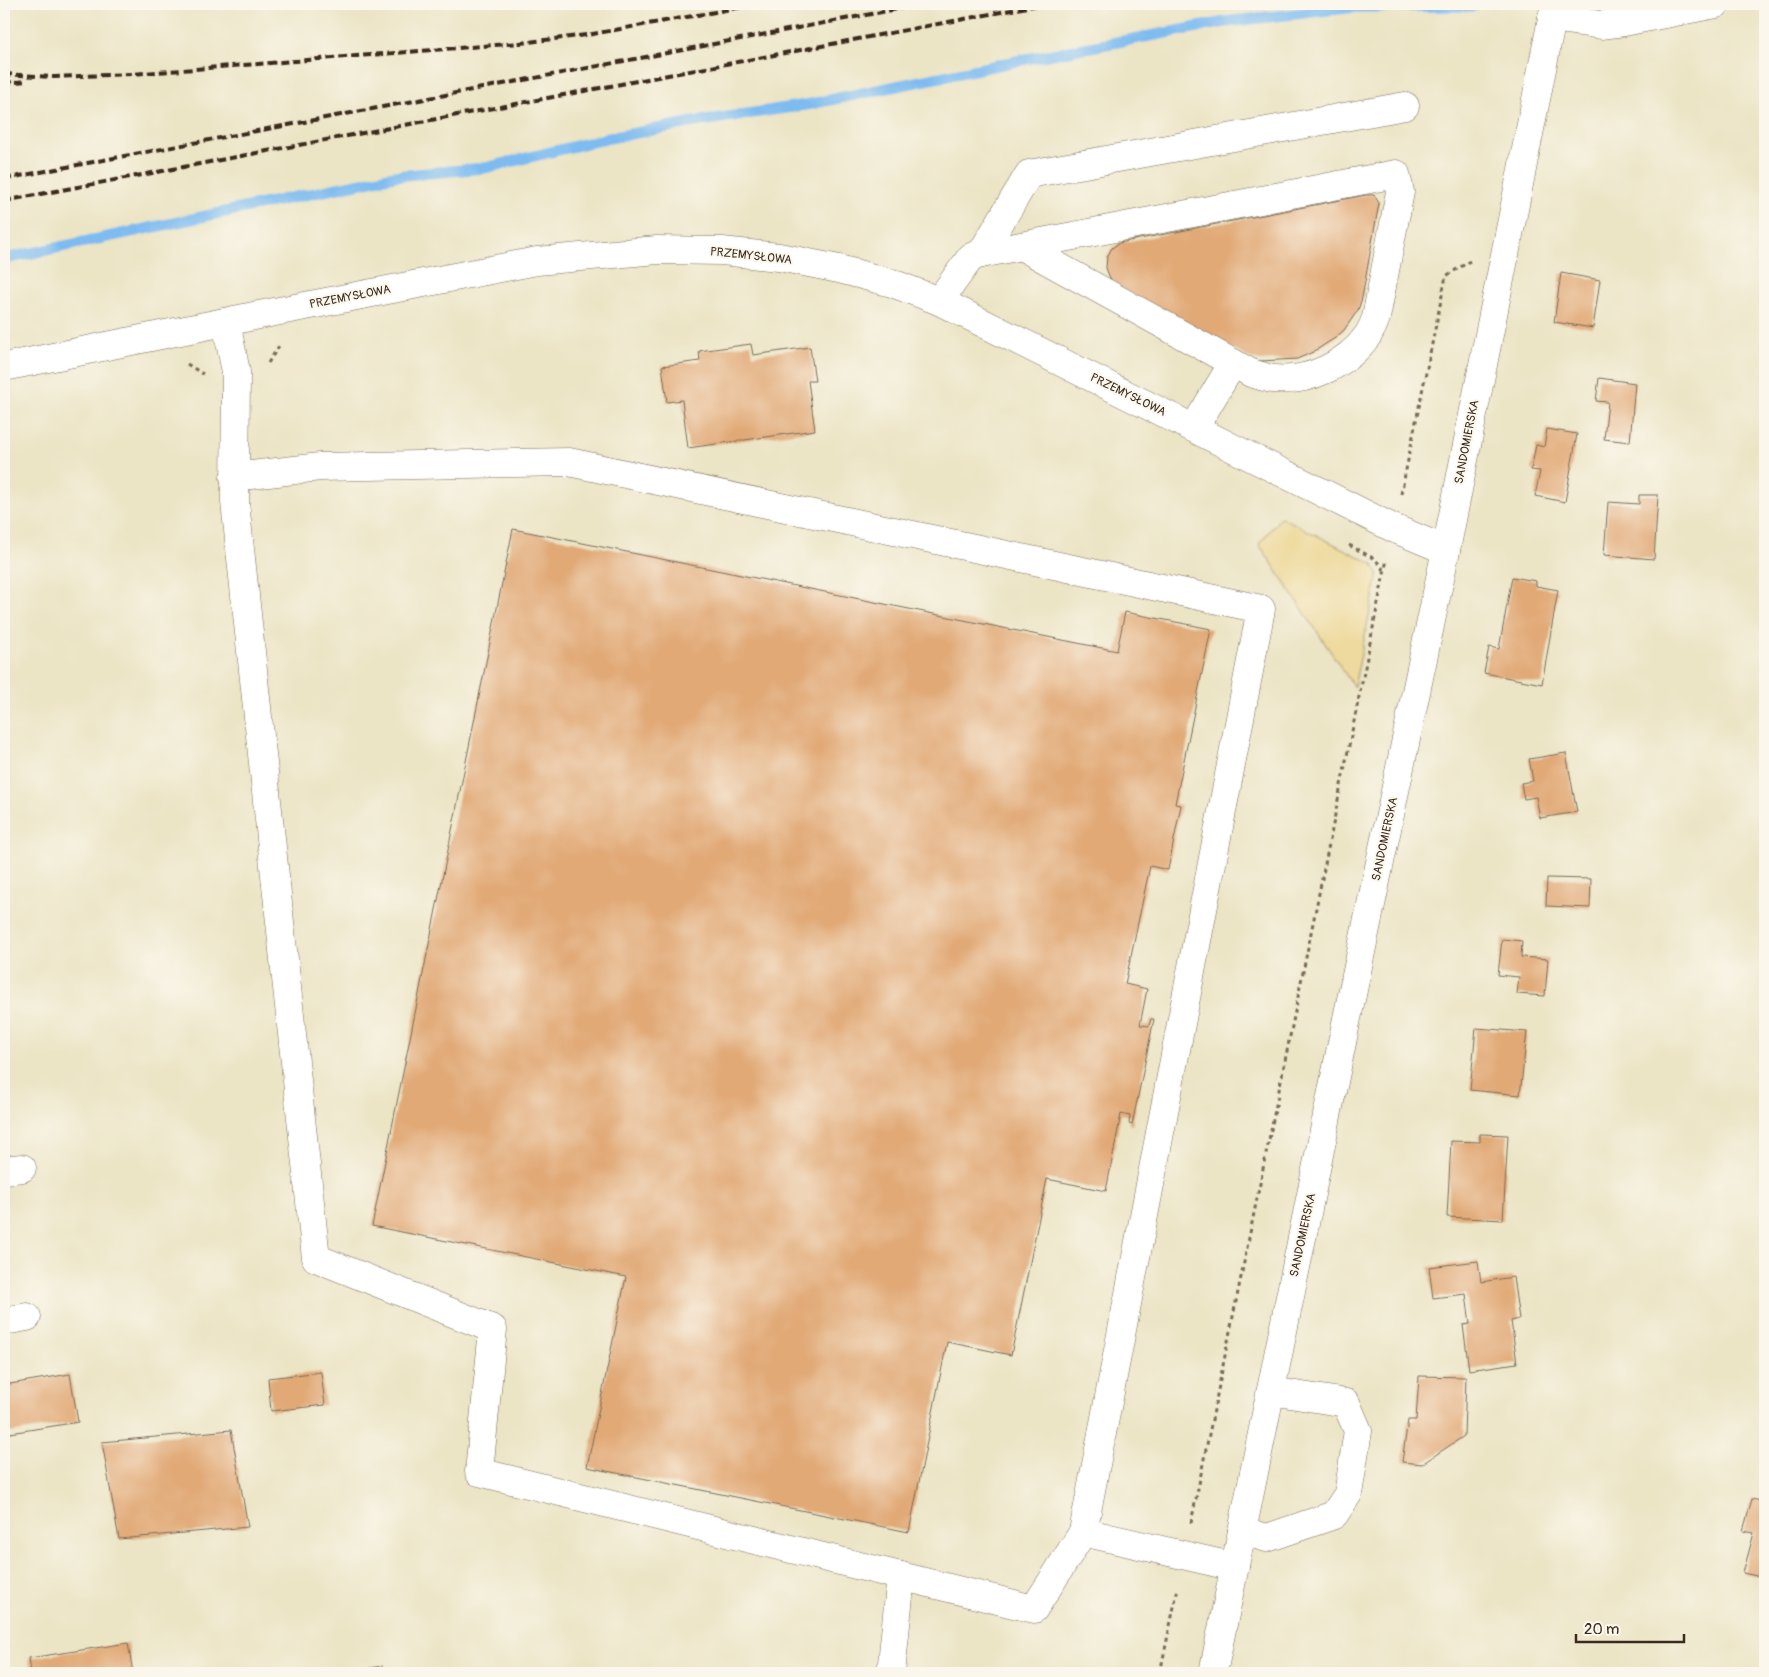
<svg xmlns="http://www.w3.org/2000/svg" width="1769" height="1677" font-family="Pangolin,sans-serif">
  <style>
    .sand { fill: #eeda9e; stroke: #94825e }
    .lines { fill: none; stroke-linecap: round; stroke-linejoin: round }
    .stream { stroke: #7dbbf0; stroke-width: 11 }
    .building { fill: #e1a976 }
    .minor-casing { stroke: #796b58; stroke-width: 29 }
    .path { stroke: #796b58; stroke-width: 3; stroke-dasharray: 4 4; stroke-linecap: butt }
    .minor { stroke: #fff; stroke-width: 28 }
    .rail { stroke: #3b2a1e; stroke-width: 4; stroke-dasharray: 8 4; stroke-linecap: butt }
    .labels { text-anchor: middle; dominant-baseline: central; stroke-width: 4; stroke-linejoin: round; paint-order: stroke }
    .street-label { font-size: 12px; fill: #3b2a1e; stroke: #fbf7ec }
  </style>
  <rect width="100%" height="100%" fill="#fbf7ec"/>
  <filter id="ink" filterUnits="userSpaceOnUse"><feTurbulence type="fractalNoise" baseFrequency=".02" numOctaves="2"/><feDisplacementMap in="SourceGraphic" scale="10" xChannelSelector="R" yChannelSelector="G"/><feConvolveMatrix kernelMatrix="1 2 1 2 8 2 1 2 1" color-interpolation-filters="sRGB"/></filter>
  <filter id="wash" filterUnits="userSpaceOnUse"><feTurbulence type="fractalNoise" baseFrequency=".0096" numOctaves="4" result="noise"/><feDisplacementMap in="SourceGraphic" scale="20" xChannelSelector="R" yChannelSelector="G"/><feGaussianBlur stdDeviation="1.12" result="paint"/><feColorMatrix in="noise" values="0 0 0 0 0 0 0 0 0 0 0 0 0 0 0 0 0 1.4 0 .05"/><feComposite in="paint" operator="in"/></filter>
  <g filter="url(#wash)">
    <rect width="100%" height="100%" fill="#ebe4c5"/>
    <path class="sand" d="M1281,517L1373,564L1378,574L1354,687L1259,544Z"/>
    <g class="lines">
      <path class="stream" d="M4,259L394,176L485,168L604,139L694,122L806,105L1026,59L1225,22L1356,7L1474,6"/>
    </g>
    <g id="blocks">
      <g class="building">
        <path d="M1366,195H1374L1379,203L1362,298L1358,310L1344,330L1335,338L1313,352L1297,359L1260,361L1247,357L1119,288L1110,278L1106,268L1107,257L1112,248L1119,243Z"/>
        <path d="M1561,273L1600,280L1593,328L1554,322Z"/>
        <path d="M751,344L753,355L810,347L815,381H808L815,430L688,448L682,400L667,402L662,366L700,361L699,351Z"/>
        <path d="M1599,378L1635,383L1630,442L1604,439L1608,402L1596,401Z"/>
        <path d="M1547,429L1577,434L1565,502L1535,496L1540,471L1531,470L1536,445L1544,447Z"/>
        <path d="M1639,495H1658L1654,559L1604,555L1608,502L1639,504Z"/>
        <path d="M513,529L1117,651L1125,612L1211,629L1175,804L1181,805L1168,870L1150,866L1125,984L1147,989L1140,1025L1149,1026L1151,1019H1154L1132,1125L1129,1124L1130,1116L1121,1114L1106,1191L1047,1179L1011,1355L947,1342L909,1532L587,1467L626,1277L372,1226Z"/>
        <path d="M1512,577L1536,581V586L1558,590L1542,684L1484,673L1489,647L1499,649Z"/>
        <path d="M1566,753L1577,812L1540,818L1536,797L1524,799L1521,783L1533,781L1529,759Z"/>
        <path d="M1547,878L1591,879L1590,908L1546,906Z"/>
        <path d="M1502,939L1522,941L1521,957L1548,959L1545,996L1517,994L1519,977L1498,975Z"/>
        <path d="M1476,1028L1527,1032L1520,1095L1470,1090Z"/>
        <path d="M1480,1134L1508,1135L1503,1220L1447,1217L1451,1141L1480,1142Z"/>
        <path d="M1478,1261L1481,1282L1513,1277L1519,1319L1511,1321L1517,1363L1469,1370L1463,1325L1470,1324L1466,1294L1433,1298L1429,1267Z"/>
        <path d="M321,1372L325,1405L271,1411L268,1378Z"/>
        <path d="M70,1374L78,1422L4,1434V1385Z"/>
        <path d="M1419,1376L1466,1377L1464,1436L1422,1464L1402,1462L1408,1420H1416Z"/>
        <path d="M231,1430L248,1527L119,1539L102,1442Z"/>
        <path d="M1752,1499L1765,1502V1578L1743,1573L1754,1533L1743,1531Z"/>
        <path d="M128,1643L133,1673H31L29,1658Z"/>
        <path d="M383,1666L384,1673H346V1672Z"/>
      </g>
    </g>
  </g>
  <g filter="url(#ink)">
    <use href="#blocks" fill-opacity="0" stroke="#796b58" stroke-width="1"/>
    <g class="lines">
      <defs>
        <g id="minor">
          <path d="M1552,18L1601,25L1624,22L1716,4"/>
          <path d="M981,254L1029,174L1405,106"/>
          <path d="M939,301L971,257L981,254L1021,246L1396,174L1400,192L1376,318C1374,324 1371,330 1368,335C1348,364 1308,383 1273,379C1266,378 1258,375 1251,373L1021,246"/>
          <path d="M226,322L236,372L235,502L316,1258L493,1329L479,1472L1034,1609L1083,1532"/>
          <path d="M4,367L259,315L537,261L657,250L722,251L779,257L839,269L892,283L939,301L1393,528L1446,550"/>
          <path d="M1194,428L1233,363"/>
          <path d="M234,477L320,467L569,462L1261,609L1083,1532L1235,1567"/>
          <path d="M4,1170L22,1168"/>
          <path d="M4,1321L27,1317"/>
          <path d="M1242,1531L1267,1538L1334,1515L1348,1494L1358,1431L1346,1403L1271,1391"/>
          <path d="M891,1673L901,1576"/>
          <path d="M1213,1673L1346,1023L1446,550L1555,4"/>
        </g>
      </defs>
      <use href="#minor" class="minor-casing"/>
      <g class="path">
        <path d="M268,363L279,346"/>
        <path d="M187,364L203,374"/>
        <path d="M1401,494L1446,276L1470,261"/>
        <path d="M1349,545L1375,559L1384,570"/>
        <path d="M1191,1523L1387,559"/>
        <path d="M1160,1673L1178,1588"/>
      </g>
      <use href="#minor" class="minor"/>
      <g class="rail">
        <path d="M4,74L54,77L132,74L520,43L587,35L759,4"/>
        <path d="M4,83L27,81"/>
        <path d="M4,179L924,4"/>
        <path d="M4,201L1043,4"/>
      </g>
    </g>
  </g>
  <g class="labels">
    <g class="street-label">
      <text transform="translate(751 256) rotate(6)">PRZEMYSŁOWA</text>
      <text transform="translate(350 297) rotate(-11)">PRZEMYSŁOWA</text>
      <text transform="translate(1128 395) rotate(26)">PRZEMYSŁOWA</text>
      <text transform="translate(1467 442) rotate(-79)">SANDOMIERSKA</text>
      <text transform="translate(1385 839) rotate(-78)">SANDOMIERSKA</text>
      <text transform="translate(1303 1235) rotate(-78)">SANDOMIERSKA</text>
    </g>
  </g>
  <rect width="1769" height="1677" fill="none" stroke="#fbf7ec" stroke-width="20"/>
  <path d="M1576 1634v8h108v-8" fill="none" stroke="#3b2a1e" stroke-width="2.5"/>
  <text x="1584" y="1634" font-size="15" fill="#3b2a1e" stroke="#fbf7ec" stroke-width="4" paint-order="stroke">20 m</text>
</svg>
